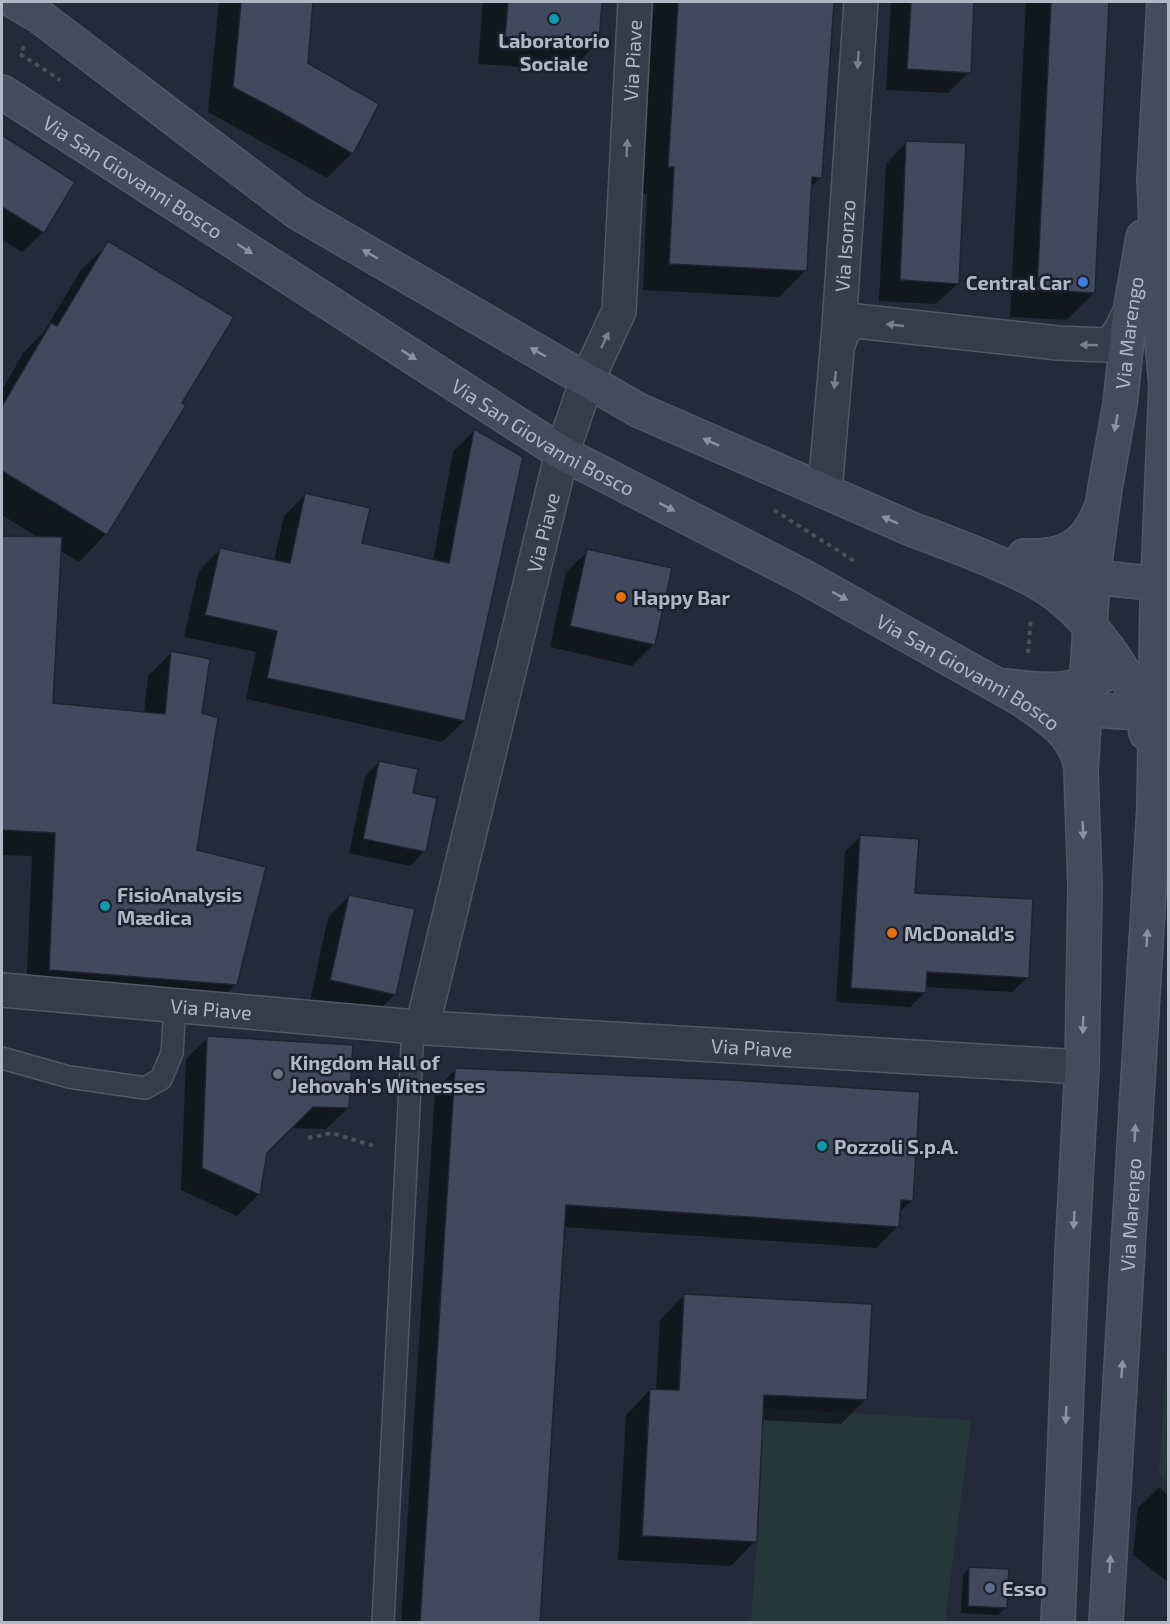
<svg xmlns="http://www.w3.org/2000/svg" width="1170" height="1624" font-family="'Exo 2',sans-serif">
  <style>
    .green { fill: #26373c }
    .shadow { fill: #0007 }
    .building { fill: #42495c; stroke: #1e2331; stroke-width: 1.5 }
    .lines { fill: none; stroke-linecap: round; stroke-linejoin: round }
    .lane-casing { stroke: #525765; stroke-width: 24 }
    .street-casing { stroke: #525765; stroke-width: 36 }
    .secondary-casing { stroke: #525765; stroke-width: 36 }
    .path { stroke: #435358; stroke-width: 4; stroke-dasharray: 4.5 4.5; stroke-linecap: butt }
    .lane { stroke: #363c4a; stroke-width: 21 }
    .street { stroke: #363c4a; stroke-width: 33 }
    .secondary { stroke: #454b5d; stroke-width: 33 }
    .oneway { fill: #7a808e }
    .oneway2 { fill: #8c91a1 }
    .culture-dot { fill: #0f9aa8; stroke: #1c212f; stroke-width: 2 }
    .shop-dot { fill: #3f7fe0; stroke: #1c212f; stroke-width: 2 }
    .food-dot { fill: #e8710a; stroke: #1c212f; stroke-width: 2 }
    .worship-dot { fill: #6b7280; stroke: #1c212f; stroke-width: 2 }
    .service-dot { fill: #5c6f8a; stroke: #1c212f; stroke-width: 2 }
    .labels { text-anchor: middle; dominant-baseline: central; stroke-width: 5; stroke-linejoin: round; paint-order: stroke }
    .poi-label { font-size: 20px; font-weight: bold; fill: #b2b7c6; stroke: #1c212f; text-anchor: start }
    .street-label { font-size: 20px; fill: #b2b7c6; stroke: #1c212f }
  </style>
  <rect width="100%" height="100%" fill="#232a3a"/>
  <g class="green">
    <path d="M1168,1335V1481L1159,1474Z"/>
    <path d="M763,1408L971,1420L945,1622H751L757,1542Z"/>
  </g>
  <g class="shadow">
    <path d="M219,2H312L307,64L352,153L327,178L208,112Z"/>
    <path d="M483,2H601L598,42L571,70L478,64Z"/>
    <path d="M654,2H832L821,177L810,188L806,270L779,297L643,290L647,194L641,193Z"/>
    <path d="M891,2H972L969,72L948,93L886,90Z"/>
    <path d="M1026,2H1108L1094,293L1066,320L1010,317Z"/>
    <path d="M2,138L73,182L43,232L22,252L2,240Z"/>
    <path d="M907,142L958,283L936,304L879,301L886,164Z"/>
    <path d="M109,243L180,403L106,534L79,562L59,550L51,704L144,713L148,676L172,652L201,714L195,851L236,984L212,1008L26,994L32,856L2,855V537L39,538L2,515V390L24,352L43,333L81,270Z"/>
    <path d="M474,431L464,721L442,742L246,699L256,652L184,637L199,571L221,549L274,561L284,516L305,495L360,544L433,561L453,452Z"/>
    <path d="M588,551L670,569L653,645L632,666L550,647L566,572Z"/>
    <path d="M379,762L411,794L424,851L410,866L349,853L365,777Z"/>
    <path d="M861,836L914,894L1028,977L1012,992L925,987V992L910,1007L836,1002L845,852Z"/>
    <path d="M349,896L395,994L374,1015L310,1001L328,918Z"/>
    <path d="M207,1038L348,1108L326,1129L290,1128L266,1152L258,1195L237,1216L181,1190L186,1059Z"/>
    <path d="M456,1069L912,1200L898,1213L897,1227L876,1248L563,1227L539,1622H401L435,1091Z"/>
    <path d="M684,1295L865,1400L841,1424L761,1420L755,1541L731,1566L618,1560L626,1415L650,1390L656,1391L660,1320Z"/>
    <path d="M1159,1487L1168,1495V1582L1133,1555L1138,1508Z"/>
    <path d="M970,1568L1005,1608L998,1615L961,1613L963,1575Z"/>
  </g>
  <g class="building">
    <path d="M241,2H313L308,63L379,104L353,154L280,112L233,87Z"/>
    <path d="M508,2H602L599,43L505,37Z"/>
    <path d="M678,2H834L822,178L812,177L807,271L669,264L674,167H668Z"/>
    <path d="M911,2H974L971,73L907,69Z"/>
    <path d="M1051,2H1109L1095,293L1037,290Z"/>
    <path d="M2,135L75,182L44,233L2,207Z"/>
    <path d="M906,141L966,143L959,284L900,280Z"/>
    <path d="M108,241L234,317L182,403L186,405L107,535L2,471V406L51,323L57,326Z"/>
    <path d="M474,429L523,457L465,721L267,678L277,631L205,615L220,548L290,563L305,493L370,508L362,543L449,563Z"/>
    <path d="M2,536L62,537L53,703L165,714L171,651L210,659L202,713L218,718L197,850L266,867L237,985L49,970L55,833L2,830Z"/>
    <path d="M587,549L672,568L655,645L570,626Z"/>
    <path d="M379,761L418,769L413,793L437,798L426,852L363,839Z"/>
    <path d="M860,835L919,839L915,893L1033,899L1029,978L927,972L926,993L851,988Z"/>
    <path d="M349,895L415,909L396,995L330,980Z"/>
    <path d="M207,1036L353,1045L349,1108L313,1107L267,1153L260,1195L202,1168Z"/>
    <path d="M455,1068L732,1080L920,1092L913,1201L901,1200L899,1227L566,1205L540,1623H420Z"/>
    <path d="M684,1294L872,1304L867,1400L764,1395L757,1542L642,1536L650,1389L679,1390Z"/>
    <path d="M969,1567L1009,1569L1007,1608L968,1606Z"/>
  </g>
  <g class="lines">
    <defs>
      <g id="lane">
        <path d="M2,1058L69,1077L145,1088L161,1079L172,1053L175,1006"/>
        <path d="M383,1622L413,1027"/>
      </g>
      <g id="street">
        <path d="M838,345C841,334 845,326 856,321L1058,343L1105,345C1119,341 1123,324 1130,312"/>
        <path id="s1" d="M825,491L839,326L861,2"/>
        <path id="s2" d="M2,990L427,1028L1082,1067"/>
        <path id="s3" d="M422,1028L562,453L587,380L619,311L635,2"/>
      </g>
      <g id="secondary">
        <path d="M15,2L39,16L297,212L638,410L916,531L925,534C963,549 1003,563 1039,583C1085,609 1140,680 1146,733"/>
        <path id="s4" d="M2,92L562,453L806,578L1016,696C1044,714 1076,733 1081,768"/>
        <path d="M1024,556C1062,558 1086,548 1100,510"/>
        <path d="M1022,563C1070,575 1119,581 1168,584"/>
        <path d="M1005,686C1045,690 1068,695 1105,674"/>
        <path d="M1064,704C1095,712 1130,713 1162,713"/>
        <path id="s5" d="M1058,1622L1072,1255L1082,1067L1085,886L1081,772L1093,577L1105,488L1120,404L1130,312L1143,237"/>
        <path id="s6" d="M1106,1622L1154,807L1157,601L1166,385L1161,332L1154,179L1164,2"/>
      </g>
    </defs>
    <use href="#lane" class="lane-casing"/>
    <use href="#street" class="street-casing"/>
    <use href="#secondary" class="secondary-casing"/>
    <g class="path">
      <path d="M24,46L20,54L60,80"/>
      <path d="M774,510L854,561"/>
      <path d="M1028,653L1031,618"/>
      <path d="M308,1138L332,1133L374,1146"/>
    </g>
    <use href="#lane" class="lane"/>
    <use href="#street" class="street"/>
    <use href="#secondary" class="secondary"/>
  </g>
  <defs><path id="oneway-solid" d="M-6-.8H1V-3.2L6.5 0L1 3.2V.8H-6Z" transform="scale(1.5)"/></defs>
  <g class="oneway">
    <use href="#oneway-solid" transform="translate(858 60) rotate(94)"/>
    <use href="#oneway-solid" transform="translate(627 148) rotate(-87)"/>
    <use href="#oneway-solid" transform="translate(895 325) rotate(-174)"/>
    <use href="#oneway-solid" transform="translate(605 340) rotate(-65)"/>
    <use href="#oneway-solid" transform="translate(1089 345) rotate(-178)"/>
    <use href="#oneway-solid" transform="translate(835 380) rotate(95)"/>
  </g>
  <g class="oneway2">
    <use href="#oneway-solid" transform="translate(245 249) rotate(33)"/>
    <use href="#oneway-solid" transform="translate(370 254) rotate(-150)"/>
    <use href="#oneway-solid" transform="translate(538 352) rotate(-150)"/>
    <use href="#oneway-solid" transform="translate(409 355) rotate(33)"/>
    <use href="#oneway-solid" transform="translate(1116 423) rotate(100)"/>
    <use href="#oneway-solid" transform="translate(711 442) rotate(-156)"/>
    <use href="#oneway-solid" transform="translate(667 507) rotate(27)"/>
    <use href="#oneway-solid" transform="translate(890 520) rotate(-156)"/>
    <use href="#oneway-solid" transform="translate(840 596) rotate(28)"/>
    <use href="#oneway-solid" transform="translate(1083 830) rotate(88)"/>
    <use href="#oneway-solid" transform="translate(1147 938) rotate(-87)"/>
    <use href="#oneway-solid" transform="translate(1083 1025) rotate(92)"/>
    <use href="#oneway-solid" transform="translate(1135 1133) rotate(-87)"/>
    <use href="#oneway-solid" transform="translate(1074 1220) rotate(93)"/>
    <use href="#oneway-solid" transform="translate(1122 1369) rotate(-86)"/>
    <use href="#oneway-solid" transform="translate(1066 1415) rotate(92)"/>
    <use href="#oneway-solid" transform="translate(1110 1564) rotate(-86)"/>
  </g>
  <g class="culture-dot">
    <circle cx="554" cy="19" r="6"/>
    <circle cx="105" cy="906" r="6"/>
    <circle cx="822" cy="1146" r="6"/>
  </g>
  <circle class="shop-dot" cx="1083" cy="282" r="6"/>
  <g class="food-dot">
    <circle cx="621" cy="597" r="6"/>
    <circle cx="892" cy="933" r="6"/>
  </g>
  <circle class="worship-dot" cx="278" cy="1074" r="6"/>
  <circle class="service-dot" cx="990" cy="1588" r="6"/>
  <g class="labels">
    <g class="poi-label">
      <text x="554" y="40" text-anchor="middle">Laboratorio<tspan x="554" dy="23">Sociale</tspan></text>
      <text x="1071" y="282" text-anchor="end">Central Car</text>
      <text x="633" y="597">Happy Bar</text>
      <text x="117" y="894">FisioAnalysis<tspan x="117" dy="23">Mædica</tspan></text>
      <text x="904" y="933">McDonald's</text>
      <text x="290" y="1062">Kingdom Hall of<tspan x="290" dy="23">Jehovah's Witnesses</tspan></text>
      <text x="834" y="1146">Pozzoli S.p.A.</text>
      <text x="1002" y="1588">Esso</text>
    </g>
    <g class="street-label">
      <text stroke="none"><textPath href="#s3" startOffset="996">Via Piave</textPath></text>
      <text stroke="none"><textPath href="#s4" startOffset="156">Via San Giovanni Bosco</textPath></text>
      <text stroke="none"><textPath href="#s1" startOffset="246">Via Isonzo</textPath></text>
      <text stroke="none"><textPath href="#s5" startOffset="1293">Via Marengo</textPath></text>
      <text stroke="none"><textPath href="#s4" startOffset="642">Via San Giovanni Bosco</textPath></text>
      <text stroke="none"><textPath href="#s3" startOffset="510">Via Piave</textPath></text>
      <text stroke="none"><textPath href="#s4" startOffset="1128">Via San Giovanni Bosco</textPath></text>
      <text stroke="none"><textPath href="#s2" startOffset="210">Via Piave</textPath></text>
      <text stroke="none"><textPath href="#s2" startOffset="752">Via Piave</textPath></text>
      <text stroke="none"><textPath href="#s6" startOffset="408">Via Marengo</textPath></text>
    </g>
  </g>
  <rect width="1170" height="1624" fill="none" stroke="#b2b7c6" stroke-width="6"/>
</svg>
